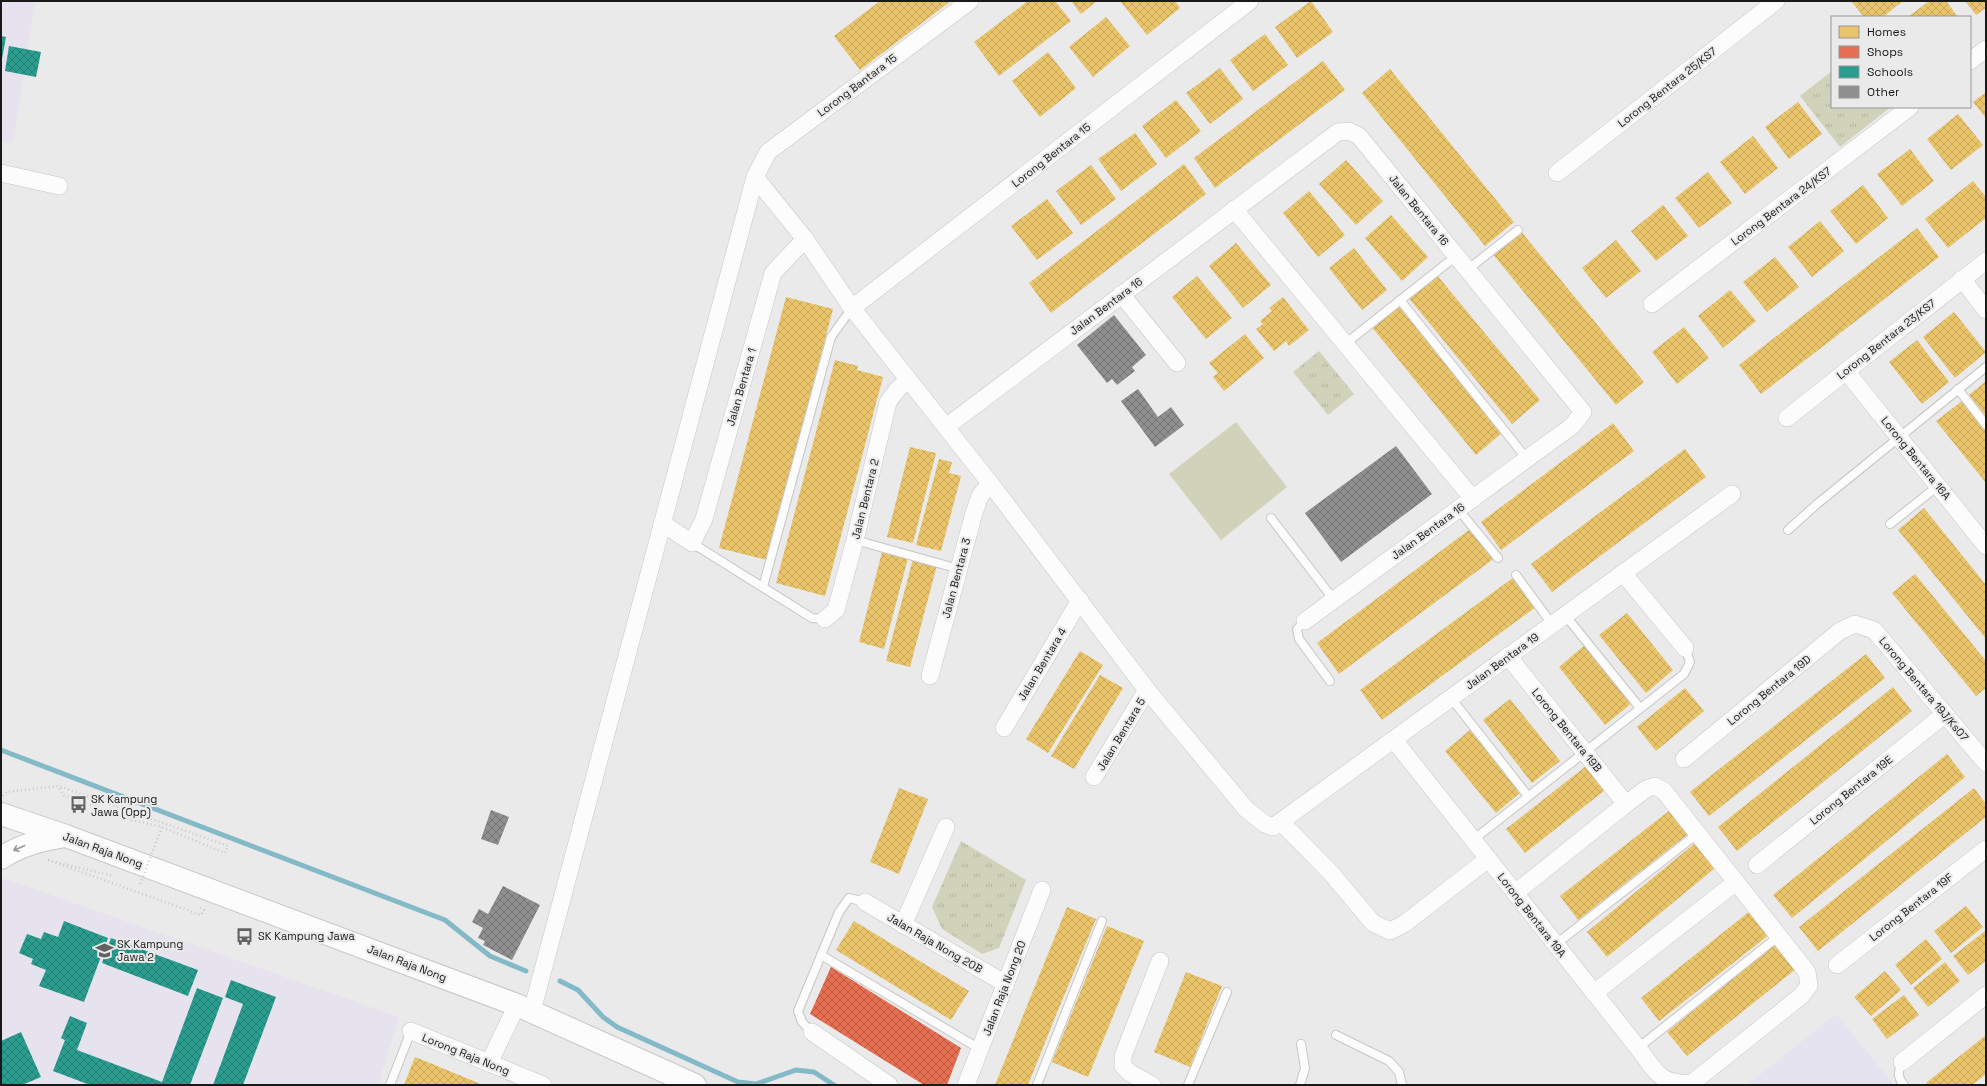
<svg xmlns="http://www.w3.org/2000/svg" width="1987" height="1086" font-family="'Space Grotesk',sans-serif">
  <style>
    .commercial { fill: #e4e3ef }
    .education { fill: #e6e3ef }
    .grass { fill: url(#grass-tufts) }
    .garden { fill: #d1d2ba }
    .homes { fill: url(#homes-cross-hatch) }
    .shops { fill: url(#shops-cross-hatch) }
    .schools { fill: url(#schools-cross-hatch) }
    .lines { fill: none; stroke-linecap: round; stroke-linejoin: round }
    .stream { stroke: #84b9c8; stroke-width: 5 }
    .building { fill: url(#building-cross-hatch) }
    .service-casing { stroke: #c6c6c7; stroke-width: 10 }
    .minor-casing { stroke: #c6c6c7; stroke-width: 18 }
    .secondary-casing { stroke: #c6c6c7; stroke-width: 24 }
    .path { stroke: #c9c9ca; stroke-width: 2.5; stroke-dasharray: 1 3; stroke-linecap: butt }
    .service { stroke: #fcfcfc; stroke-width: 8 }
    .minor { stroke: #fcfcfc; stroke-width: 17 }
    .secondary { stroke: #fcfcfc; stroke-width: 22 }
    .path-bridge { stroke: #c9c9ca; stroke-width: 2.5; stroke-dasharray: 1 3; stroke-linecap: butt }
    .oneway { stroke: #969696 }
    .labels { text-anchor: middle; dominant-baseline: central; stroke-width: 4; stroke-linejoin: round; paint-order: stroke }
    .street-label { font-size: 11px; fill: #19191a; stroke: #eaeaeb }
    .poi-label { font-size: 11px; fill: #19191a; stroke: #eaeaeb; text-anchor: start }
  </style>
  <defs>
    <pattern id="grass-tufts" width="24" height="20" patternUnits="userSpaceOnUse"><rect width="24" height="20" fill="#d1d2ba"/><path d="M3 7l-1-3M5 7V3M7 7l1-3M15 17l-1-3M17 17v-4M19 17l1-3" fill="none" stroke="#b3b49f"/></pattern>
    <pattern id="homes-cross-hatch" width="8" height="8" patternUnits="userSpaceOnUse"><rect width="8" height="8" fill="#e9c46a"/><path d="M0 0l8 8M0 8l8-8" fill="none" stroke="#c7a85b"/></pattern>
    <pattern id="shops-cross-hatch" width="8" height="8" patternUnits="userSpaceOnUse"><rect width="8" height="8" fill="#e76f51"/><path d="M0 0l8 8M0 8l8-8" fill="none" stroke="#ba5a42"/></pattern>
    <pattern id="schools-cross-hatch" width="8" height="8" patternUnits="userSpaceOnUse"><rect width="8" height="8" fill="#2a9d8f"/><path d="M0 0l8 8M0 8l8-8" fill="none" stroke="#237f74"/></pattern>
    <pattern id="building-cross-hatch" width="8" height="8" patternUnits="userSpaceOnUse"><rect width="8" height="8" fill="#8f8f90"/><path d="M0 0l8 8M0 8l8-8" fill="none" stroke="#747475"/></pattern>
  </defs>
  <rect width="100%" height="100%" fill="#eaeaeb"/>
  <path class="commercial" d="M1836,1014L1894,1085H1747Z"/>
  <g class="education">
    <path d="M1,1H35L13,143L1,141Z"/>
    <path d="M3,878L399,1017L378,1085H1V883Z"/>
  </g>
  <g class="grass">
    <path d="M1832,71V107H1891L1840,147L1800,96Z"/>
    <path d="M1319,351L1354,394L1328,415L1293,372Z"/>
    <path d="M961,841L1026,880L999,948L982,954L942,929L932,907Z"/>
  </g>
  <path class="garden" d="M1236,422L1287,487L1221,540L1169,474Z"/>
  <g class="homes">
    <path d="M880,1H951L860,70L834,36Z"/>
    <path d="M1028,1H1055L1071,21L999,76L974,42Z"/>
    <path d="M1071,1H1097L1081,14Z"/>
    <path d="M1120,1H1175L1180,8L1147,35Z"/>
    <path d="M1311,1L1333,32L1297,58L1275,27Z"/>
    <path d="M1851,1H1903L1883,17H1864Z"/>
    <path d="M1929,1H1946L1958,17H1908Z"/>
    <path d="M1965,1H1986V8L1976,15Z"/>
    <path d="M1106,17L1130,46L1093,77L1069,47Z"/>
    <path d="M1265,34L1288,65L1253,91L1230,60Z"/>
    <path d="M1048,52L1076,88L1040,117L1012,81Z"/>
    <path d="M1323,61L1345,90L1215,188L1194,158Z"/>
    <path d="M1220,68L1243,99L1210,124L1186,93Z"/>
    <path d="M1390,69L1514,222L1485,246L1362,93Z"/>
    <path d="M1986,92V118L1973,102Z"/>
    <path d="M1176,100L1201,131L1166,158L1142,126Z"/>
    <path d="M1798,102L1822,134L1789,159L1765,127Z"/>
    <path d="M1958,114L1983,145L1951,170L1927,139Z"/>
    <path d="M1135,133L1157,164L1121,191L1098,159Z"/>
    <path d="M1753,136L1778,168L1745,194L1720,162Z"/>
    <path d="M1910,149L1934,181L1902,206L1877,174Z"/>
    <path d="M1346,160L1383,201L1356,225L1319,184Z"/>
    <path d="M1184,164L1206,194L1051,313L1029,283Z"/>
    <path d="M1091,165L1116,199L1081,225L1056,191Z"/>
    <path d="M1708,172L1732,203L1699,228L1675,198Z"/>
    <path d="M1973,181L1986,197V218L1948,248L1925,219Z"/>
    <path d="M1863,185L1888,218L1856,244L1830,211Z"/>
    <path d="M1309,191L1345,235L1318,257L1283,213Z"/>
    <path d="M1047,199L1073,233L1037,260L1011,226Z"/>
    <path d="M1663,205L1688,236L1656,261L1631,231Z"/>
    <path d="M1391,215L1428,257L1402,281L1365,238Z"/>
    <path d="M1820,221L1844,251L1812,277L1788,247Z"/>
    <path d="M1917,228L1939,257L1761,394L1739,365Z"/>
    <path d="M1520,230L1644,382L1616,405L1492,253Z"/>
    <path d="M1616,240L1641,271L1606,298L1582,268Z"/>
    <path d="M1236,243L1271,285L1243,308L1209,266Z"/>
    <path d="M1354,248L1387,290L1362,310L1329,268Z"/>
    <path d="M1775,257L1799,287L1767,312L1743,282Z"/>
    <path d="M1436,274L1540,400L1512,424L1408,297Z"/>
    <path d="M1197,276L1232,318L1206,339L1172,297Z"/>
    <path d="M1730,290L1756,321L1723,348L1698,316Z"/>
    <path d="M786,297L833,309L767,560L719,548Z"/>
    <path d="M1283,297L1309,330L1289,346L1286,341L1274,351L1256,329L1263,324L1260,321L1272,311L1269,308Z"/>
    <path d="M1398,304L1503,432L1476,455L1371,326Z"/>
    <path d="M1954,312L1986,352L1955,378L1923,337Z"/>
    <path d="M1684,327L1709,358L1677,384L1652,352Z"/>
    <path d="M1245,334L1264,358L1224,391L1213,377L1218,373L1209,363Z"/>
    <path d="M1917,340L1949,382L1922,404L1889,362Z"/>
    <path d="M835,360L858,366L857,370L883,377L825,596L776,583Z"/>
    <path d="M1986,381V416L1969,395Z"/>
    <path d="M1962,401L1986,431V483L1936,421Z"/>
    <path d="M1613,423L1634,451L1501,550L1481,522Z"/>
    <path d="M910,447L936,453L913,543L887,537Z"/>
    <path d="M1685,449L1706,477L1552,592L1531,564Z"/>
    <path d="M939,459L952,462L949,473L961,476L941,551L916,545Z"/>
    <path d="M1924,508L1986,585V639L1898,530Z"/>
    <path d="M1473,527L1496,557L1339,674L1317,643Z"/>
    <path d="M882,552L908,558L884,649L859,642Z"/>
    <path d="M913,559L937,565L910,667L886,661Z"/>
    <path d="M1915,574L1986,661V688L1976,696L1892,593Z"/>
    <path d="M1514,577L1536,607L1382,720L1360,690Z"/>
    <path d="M1627,613L1673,670L1646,693L1599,635Z"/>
    <path d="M1586,644L1633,702L1605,725L1559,667Z"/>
    <path d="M1080,651L1103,665L1048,753L1026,739Z"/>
    <path d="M1866,654L1885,678L1709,816L1690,792Z"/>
    <path d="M1100,675L1123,688L1074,769L1051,756Z"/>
    <path d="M1893,687L1912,711L1737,851L1718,827Z"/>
    <path d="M1685,688L1704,711L1656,751L1637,727Z"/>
    <path d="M1510,699L1560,761L1532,783L1483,720Z"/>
    <path d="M1470,730L1521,792L1496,813L1445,751Z"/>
    <path d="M1947,754L1965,777L1792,918L1773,895Z"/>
    <path d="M1590,763L1609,787L1525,853L1506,829Z"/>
    <path d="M899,788L928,799L899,874L870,862Z"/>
    <path d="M1974,788L1986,804V817L1818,951L1799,927Z"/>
    <path d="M1674,807L1692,831L1578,920L1560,896Z"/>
    <path d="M1700,839L1720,864L1607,957L1587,932Z"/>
    <path d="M1966,906L1983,927L1951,953L1934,931Z"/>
    <path d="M1067,907L1096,919L1056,1015L1028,1085H995Z"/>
    <path d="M1755,907L1774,931L1659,1021L1641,998Z"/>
    <path d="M854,921L969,991L951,1020L836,950Z"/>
    <path d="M1107,926L1144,941L1088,1077L1052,1062Z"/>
    <path d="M1985,931L1986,961L1968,975L1953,956Z"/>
    <path d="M1926,939L1942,959L1911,985L1895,965Z"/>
    <path d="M1781,940L1801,965L1687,1056L1667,1032Z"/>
    <path d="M1945,962L1960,981L1928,1007L1913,988Z"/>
    <path d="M1885,971L1901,990L1871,1016L1854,997Z"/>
    <path d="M1186,972L1222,986L1190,1067L1154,1052Z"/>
    <path d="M1904,995L1919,1015L1887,1039L1872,1019Z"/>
    <path d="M1986,1035V1074L1972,1085H1928L1926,1083Z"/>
    <path d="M415,1057L430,1063L483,1085H404Z"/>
  </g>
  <path class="shops" d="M831,967L961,1048L947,1085H924L810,1014Z"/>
  <g class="schools">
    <path d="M1,36L6,37L2,59H1Z"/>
    <path d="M9,46L41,52L36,77L5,71Z"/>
    <path d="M64,921L108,938L84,1002L39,986L46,970L31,964L33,959L19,953L27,934L41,939L44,932L58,937Z"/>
    <path d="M111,938L198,970L188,996L102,963Z"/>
    <path d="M231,980L276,997L243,1085H213L243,1004L225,997Z"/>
    <path d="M197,988L223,998L190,1085H90L53,1071L65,1040L61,1038L70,1016L87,1023L77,1050L162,1082Z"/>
    <path d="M21,1032L41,1077L22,1085H1V1041Z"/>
  </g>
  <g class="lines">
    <g class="stream">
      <path d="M1,750L445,920L490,956L526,971"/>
      <path d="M560,981L578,990L603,1017L617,1027L738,1082L756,1084L796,1070L814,1072L834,1085"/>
    </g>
  </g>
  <g class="building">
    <path d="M1114,315L1146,355L1132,367L1135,371L1117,385L1112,379L1107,383L1077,345Z"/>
    <path d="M1138,389L1158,417L1171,407L1184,425L1155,447L1121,401Z"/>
    <path d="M1396,446L1432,494L1341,562L1305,513Z"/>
    <path d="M491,810L509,817L498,845L481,839Z"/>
    <path d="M503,886L540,905L512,960L483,945L485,941L478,938L483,928L472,922L479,909L488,914Z"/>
  </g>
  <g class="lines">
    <defs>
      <g id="service">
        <path d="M1467,270L1518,230"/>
        <path d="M1400,300L1527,459"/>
        <path d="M1345,344L1456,256"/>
        <path d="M1958,389L1986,425"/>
        <path d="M1458,509L1498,558"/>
        <path d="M1271,518L1334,600"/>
        <path d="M1890,524L1938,486"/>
        <path d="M1788,530L1817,504L1986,367"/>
        <path d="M855,540L959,569"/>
        <path d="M692,543L812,618L825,619"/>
        <path d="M1516,575L1552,624"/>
        <path d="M763,587L831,337L852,308"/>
        <path d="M1565,615L1640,708"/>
        <path d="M1305,621L1297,629L1299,639L1330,681"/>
        <path d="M1451,698L1528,796"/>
        <path d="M1473,840L1684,674L1690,662L1685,648"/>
        <path d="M1556,944L1697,834"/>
        <path d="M821,955L980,1049"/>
        <path d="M812,1032L802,1022L798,1011L839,912L849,898L865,902"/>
        <path d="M1336,1035L1389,1061L1399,1072L1402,1085"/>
        <path d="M1638,1048L1779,936"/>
        <path d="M1902,1062C1898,1072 1897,1077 1904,1085"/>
        <path d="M390,1085L411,1031"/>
        <path d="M1037,1085L1102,921"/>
        <path d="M1188,1085L1227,992"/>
        <path d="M1300,1085L1305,1068L1301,1044"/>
      </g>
      <g id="minor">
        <path d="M1970,61L1986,49"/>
        <path d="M1,173L59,186"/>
        <path d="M1557,173L1776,1"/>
        <path d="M755,177L805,239L852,308L990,483L1147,690L1246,809L1265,824L1273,827L1732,494"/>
        <path d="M1234,209L1473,499"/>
        <path d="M1962,279L1986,310"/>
        <path d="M1121,294L1177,363"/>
        <path d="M1652,304L1910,107"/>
        <path d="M852,308L1250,1"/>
        <path d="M1846,371L1986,546"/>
        <path d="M1787,418L1986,261"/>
        <path d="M946,427L1338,132L1349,131L1359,136L1583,412L1572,426L1305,621"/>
        <path d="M662,523L692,543L704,519L773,273L805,239"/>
        <path d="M1623,573L1685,648"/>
        <path d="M825,619L836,610L855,540L888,402L897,390L908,380"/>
        <path d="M1508,656L1626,804"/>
        <path d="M930,676L974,513L980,496L990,483"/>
        <path d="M1004,728L1080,600"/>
        <path d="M1394,740L1638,1048C1657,1072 1659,1085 1692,1083L1801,996L1809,986L1807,972L1664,791L1655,786L1646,789L1626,804L1515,893"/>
        <path d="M1684,759L1840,631L1855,624L1874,630L1986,763"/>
        <path d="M1094,777L1147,690"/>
        <path d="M1281,822L1331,873L1373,923L1390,931L1404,924L1488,859"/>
        <path d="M1757,865L1945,714"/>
        <path d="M865,902L1006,984"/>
        <path d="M903,925L946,827"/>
        <path d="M1837,965L1986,849"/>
        <path d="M1594,993L1736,882"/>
        <path d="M532,1011L755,177L768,152L970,1"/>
        <path d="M411,1031L543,1085"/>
        <path d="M812,1032L889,1085"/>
        <path d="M1902,1062L1986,995"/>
        <path d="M489,1063L517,1005"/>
        <path d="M966,1085L1042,890"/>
        <path d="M1152,1085L1130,1073L1123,1066V1056L1160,961"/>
      </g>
      <g id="secondary">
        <path d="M1,814L66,836L517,1005L695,1085"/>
        <path d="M1,858C21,845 41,840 65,836"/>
      </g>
    </defs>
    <use href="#service" class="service-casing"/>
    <use href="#minor" class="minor-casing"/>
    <use href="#secondary" class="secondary-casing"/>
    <g class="path">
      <path d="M3,796L6,792L59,786L228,846L225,853L162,827L132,820L63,795L59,786"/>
      <path d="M48,860L113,876"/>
      <path d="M48,860L201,915L204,910L200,908"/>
    </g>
    <use href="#service" class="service"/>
    <use href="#minor" class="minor"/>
    <use href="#secondary" class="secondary"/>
    <path class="path-bridge" d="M140,884L162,827"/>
  </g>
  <defs><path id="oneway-shaft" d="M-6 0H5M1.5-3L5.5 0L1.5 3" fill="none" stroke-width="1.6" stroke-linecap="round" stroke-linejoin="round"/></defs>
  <use class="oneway" href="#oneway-shaft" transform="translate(19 848) rotate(157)"/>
  <defs>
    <symbol id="bus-bare" viewBox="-9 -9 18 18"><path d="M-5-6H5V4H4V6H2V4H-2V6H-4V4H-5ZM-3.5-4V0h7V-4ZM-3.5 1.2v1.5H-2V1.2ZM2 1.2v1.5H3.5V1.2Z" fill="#626263" stroke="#eaeaeb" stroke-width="2.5" paint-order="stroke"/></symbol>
    <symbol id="school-bare" viewBox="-9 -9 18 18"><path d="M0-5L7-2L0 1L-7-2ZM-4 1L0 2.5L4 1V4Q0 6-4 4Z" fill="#626263" stroke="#eaeaeb" stroke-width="2.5" paint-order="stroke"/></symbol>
  </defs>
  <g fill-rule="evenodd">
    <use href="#bus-bare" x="66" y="792" width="25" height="25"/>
    <use href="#bus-bare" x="232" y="924" width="25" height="25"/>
    <use href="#school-bare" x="92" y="938" width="25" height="25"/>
  </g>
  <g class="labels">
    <g class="street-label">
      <text transform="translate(857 85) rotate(-37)">Lorong Bantara 15</text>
      <text transform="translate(1667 87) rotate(-38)">Lorong Bentara 25/KS7</text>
      <text transform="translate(1051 155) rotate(-38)">Lorong Bentara 15</text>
      <text transform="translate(1781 206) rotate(-37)">Lorong Bentara 24/KS7</text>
      <text transform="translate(1419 210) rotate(51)">Jalan Bentara 16</text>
      <text transform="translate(1106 306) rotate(-37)">Jalan Bentara 16</text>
      <text transform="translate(1886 339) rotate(-38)">Lorong Bentara 23/KS7</text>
      <text transform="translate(741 387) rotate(-74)">Jalan Bentara 1</text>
      <text transform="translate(1916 458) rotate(51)">Lorong Bentara 16A</text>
      <text transform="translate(865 499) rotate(-76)">Jalan Bentara 2</text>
      <text transform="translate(1428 531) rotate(-36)">Jalan Bentara 16</text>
      <text transform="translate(956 578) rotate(-75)">Jalan Bentara 3</text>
      <text transform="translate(1502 661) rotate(-36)">Jalan Bentara 19</text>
      <text transform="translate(1042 664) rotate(-59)">Jalan Bentara 4</text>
      <text transform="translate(1924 689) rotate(50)">Lorong Bentara 19J/Ks07</text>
      <text transform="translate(1769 690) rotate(-39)">Lorong Bentara 19D</text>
      <text transform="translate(1567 730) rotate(51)">Lorong Bentara 19B</text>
      <text transform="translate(1121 734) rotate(-59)">Jalan Bentara 5</text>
      <text transform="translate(1851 790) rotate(-39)">Lorong Bentara 19E</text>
      <text transform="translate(103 850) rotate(20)">Jalan Raja Nong</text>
      <text transform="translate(1911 907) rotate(-38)">Lorong Bentara 19F</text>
      <text transform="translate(1532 915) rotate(52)">Lorong Bentara 19A</text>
      <text transform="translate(935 943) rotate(30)">Jalan Raja Nong 20B</text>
      <text transform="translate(407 963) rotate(21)">Jalan Raja Nong</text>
      <text transform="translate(1004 988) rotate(-69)">Jalan Raja Nong 20</text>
      <text transform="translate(466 1054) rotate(22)">Lorong Raja Nong</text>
    </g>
    <g class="poi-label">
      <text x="91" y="799">SK Kampung<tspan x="91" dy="13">Jawa (Opp)</tspan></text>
      <text x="258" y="936">SK Kampung Jawa</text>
      <text x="117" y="944">SK Kampung<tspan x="117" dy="13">Jawa 2</tspan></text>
    </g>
  </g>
  <rect width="1987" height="1086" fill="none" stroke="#19191a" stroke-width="4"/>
  <rect x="1831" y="16" width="140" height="92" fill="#eaeaeb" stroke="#969697"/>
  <rect x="1839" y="26" width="20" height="12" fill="#e9c46a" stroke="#969697"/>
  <text x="1867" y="36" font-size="12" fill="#19191a">Homes</text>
  <rect x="1839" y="46" width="20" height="12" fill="#e76f51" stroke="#969697"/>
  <text x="1867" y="56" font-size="12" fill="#19191a">Shops</text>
  <rect x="1839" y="66" width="20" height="12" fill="#2a9d8f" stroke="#969697"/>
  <text x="1867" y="76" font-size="12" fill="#19191a">Schools</text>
  <rect x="1839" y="86" width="20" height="12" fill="#8f8f90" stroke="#969697"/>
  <text x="1867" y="96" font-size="12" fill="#19191a">Other</text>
</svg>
